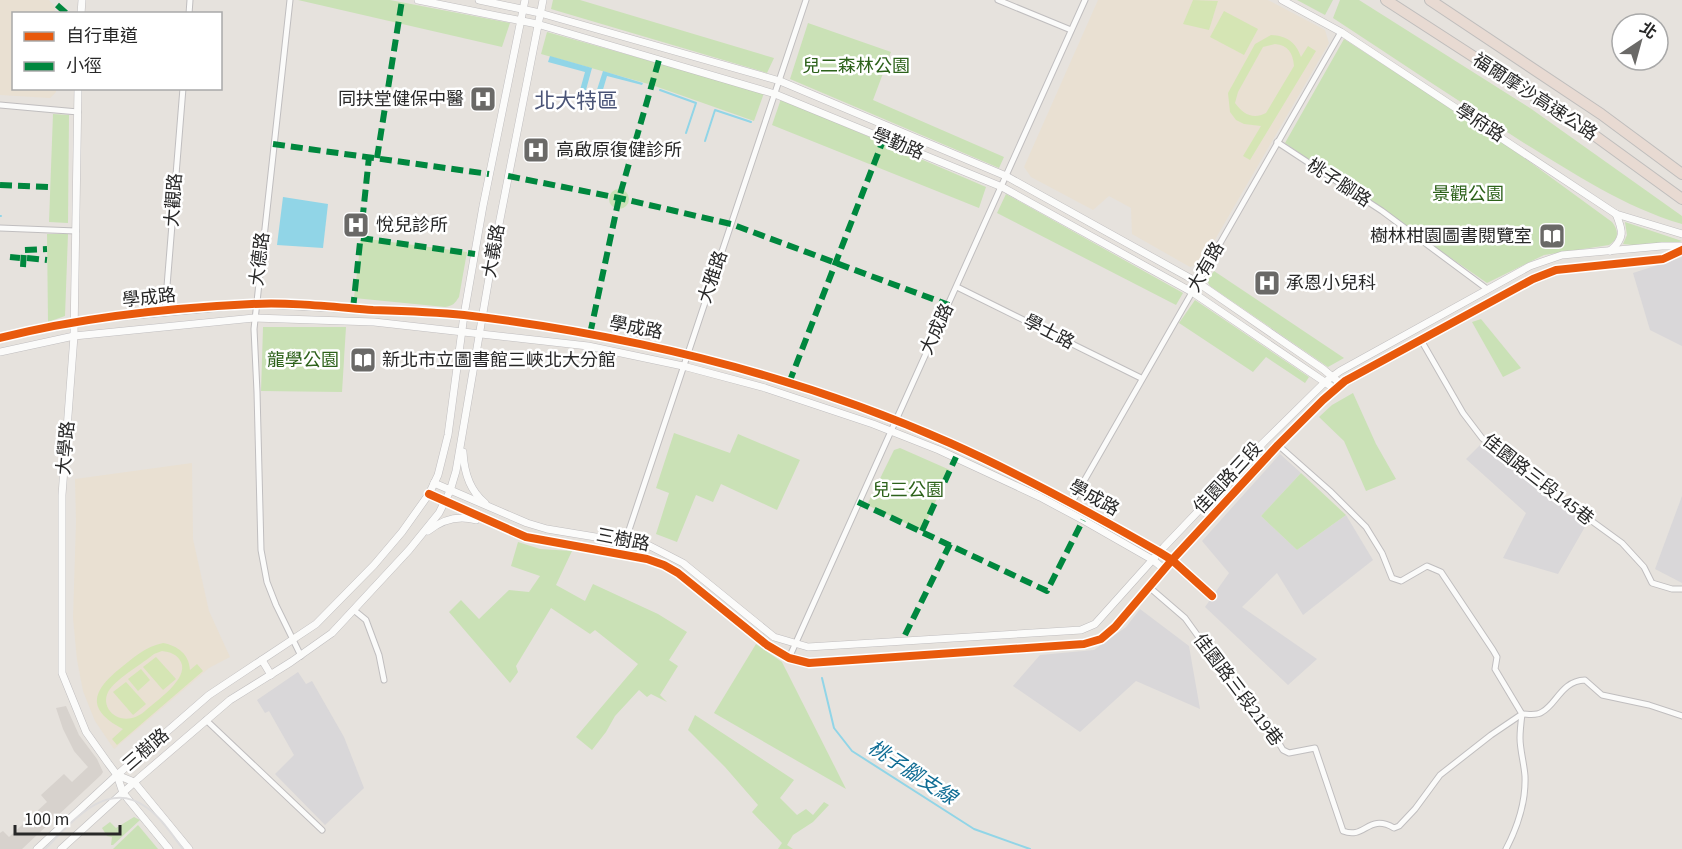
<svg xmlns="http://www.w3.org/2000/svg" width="1682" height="849" font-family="'Source Sans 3','Noto Sans TC',sans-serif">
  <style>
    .industrial { fill: #d9d7d9 }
    .education { fill: #e9e0d2 }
    .green { fill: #cae1b6 }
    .pitch { fill: #d5e5b4; fill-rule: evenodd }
    .plaza { fill: #d7d2cd }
    .water { fill: #91d5e7 }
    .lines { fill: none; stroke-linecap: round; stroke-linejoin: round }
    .stream { stroke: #91d5e7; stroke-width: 2 }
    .minor-casing { stroke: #c0bebf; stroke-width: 7 }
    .tertiary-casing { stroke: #c0bebf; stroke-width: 8 }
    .motorway-casing { stroke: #bfbdbc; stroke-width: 12 }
    .minor { stroke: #fbfbfa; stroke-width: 5 }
    .tertiary { stroke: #fbfbfa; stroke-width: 7 }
    .motorway { stroke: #e8dad2; stroke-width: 10 }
    .rail { stroke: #dddcdd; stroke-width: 2 }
    .quiet { stroke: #00873e; stroke-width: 6; stroke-dasharray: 12 6; stroke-linecap: butt }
    .cycleway-casing { stroke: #fff; stroke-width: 11 }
    .cycleway { stroke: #e8590c; stroke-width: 8 }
    .labels { text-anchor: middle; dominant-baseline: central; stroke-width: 5; stroke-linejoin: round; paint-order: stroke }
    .park-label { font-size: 18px; fill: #2d621b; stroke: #fff }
    .street-label { font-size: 18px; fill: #282828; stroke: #fff }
    .poi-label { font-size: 18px; fill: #282828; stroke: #fff; text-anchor: start }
    .water-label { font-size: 20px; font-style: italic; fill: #106d94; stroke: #fff }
    .quarter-label { font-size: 21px; fill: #4a5477; stroke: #fff }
  </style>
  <rect width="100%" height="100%" fill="#e6e2dd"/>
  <g class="industrial">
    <path d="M1682,257V346L1650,330L1633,273Z"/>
    <path d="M1480,445L1586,525L1558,574L1503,558L1526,513L1466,459Z"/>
    <path d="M1280,454L1301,473L1261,516L1297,550L1346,515L1373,560L1303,615L1277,573L1242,607L1317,659L1288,685L1205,607L1229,573L1202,541Z"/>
    <path d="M1682,496V583L1655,569Z"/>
    <path d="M1140,609L1189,646L1200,709L1136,681L1080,732L1013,686L1040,655L1094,650L1126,627Z"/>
    <path d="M298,672L306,684L312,681L344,737L364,788L325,825L275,774L294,755L269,711L265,713L257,700Z"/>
  </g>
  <g class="education">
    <path d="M0,0H49L55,7V13L14,14V88L56,89V92L50,98L0,95Z"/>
    <path d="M1098,0H1268L1325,30L1329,43L1202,262L1190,267L1132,234L1131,208L1109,196L1093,210L1031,177L1024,167Z"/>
    <path d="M192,463L193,539L209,611L230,657L209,668L114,749L95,721L83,691L77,660L73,618L76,522L75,479Z"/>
  </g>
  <g class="green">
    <path d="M298,0H390L510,23L502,47Z"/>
    <path d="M553,0H580L774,58L767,73L551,9Z"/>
    <path d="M1297,0H1333L1325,15Z"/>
    <path d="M1340,0H1359L1530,108L1682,216V224C1624,207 1575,174 1524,143C1460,102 1397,60 1333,18Z"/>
    <path d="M808,23L891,52L873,100L1004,157L999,168L790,79Z"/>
    <path d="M547,32L764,93L754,121L652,85L541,54Z"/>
    <path d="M1344,39L1501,141L1612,222C1619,231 1619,239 1609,245L1544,255L1487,283L1285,143Z"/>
    <path d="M781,99L986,187L979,208L772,125Z"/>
    <path d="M53,114L69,115L68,223L49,222Z"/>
    <circle cx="619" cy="199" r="10"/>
    <path d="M1006,194L1183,293L1176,305L997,213Z"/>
    <path d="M1625,222L1682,241L1661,248L1623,244L1627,235Z"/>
    <path d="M47,234H68L65,316L48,322Z"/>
    <path d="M361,238L467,252L459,297C455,303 453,306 445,307L354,298Z"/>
    <path d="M1214,271L1344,358L1328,367L1210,286L1207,281Z"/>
    <path d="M1195,300L1309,377L1305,383L1266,357L1253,372L1179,323Z"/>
    <path d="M1481,319L1521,368L1503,377L1472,322Z"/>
    <path d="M263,327H346L342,392L261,391Z"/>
    <path d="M1353,393L1376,444L1396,479L1366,491L1344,441L1319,417L1332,405Z"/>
    <path d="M674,433L730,453L738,434L800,460L777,510L721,484L713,502L696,495L677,542L656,534L669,493L656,488Z"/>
    <path d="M900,448L950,470L922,531L867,505L894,450Z"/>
    <path d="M1301,473L1346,515L1297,550L1261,516Z"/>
    <path d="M518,542L540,549L572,551L556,585L585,601L593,584L658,614L687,632L669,660L678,666L660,695L667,702L651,694L647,697L639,690L615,716L606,732L592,750L576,737L638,664L595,630L590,634L551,608L516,666L518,672L510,683L449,612L461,600L479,619L509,590L529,592L540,576L511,566Z"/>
    <path d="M756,644L782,662L846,789L714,713Z"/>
    <path d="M695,715L794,780L780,798L797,815L806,809L813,815L824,802L829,805L813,822L793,835L787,845L793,849H778L782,843L752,812L758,805L725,767L688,730Z"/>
    <path d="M134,817L140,820L113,845H111L112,837L107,836L102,828L110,822L116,828Z"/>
    <path d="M138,825L158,849H113Z"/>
  </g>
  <g class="pitch">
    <path d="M1193,0L1218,1L1209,30L1183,24Z"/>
    <path d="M1224,11L1258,29L1244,55L1210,37Z"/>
    <path d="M1271,35C1287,36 1296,42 1301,57L1308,46L1316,51L1250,160L1243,156L1261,126L1244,124L1236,120L1230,112L1228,93L1255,44ZM1275,44C1288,45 1293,53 1294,66L1266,113C1253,120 1243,114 1235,103L1238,92L1263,47Z"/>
    <path d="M163,643C178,646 189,654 190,670L197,664L203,671L117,745L112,739L123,729C83,708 94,689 123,666C137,655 145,647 163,643ZM162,651C170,652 177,654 181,662C189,679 156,701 145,711C122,731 96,708 110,689C118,678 143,663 154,654Z"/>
    <path d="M156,657L176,679L163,690L143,667Z"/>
    <path d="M141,669L150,680L138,691L128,679Z"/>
    <path d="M126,682L146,704L133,715L113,692Z"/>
  </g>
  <path class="plaza" d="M66,706L79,735L97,759L103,772L101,775L22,849H0V833L3,831L9,837L47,802L41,795L64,774L72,782L88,767L74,751L63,729L56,708Z"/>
  <g class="water">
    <path d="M550,56L592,68L583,101H577L585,72L548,62Z"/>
    <path d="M603,71L643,83L642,85L607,76L599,103L593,102Z"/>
    <path d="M283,197L328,204L323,248L277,245Z"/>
  </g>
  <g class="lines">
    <g class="stream">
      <path d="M660,90L696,103L686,133"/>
      <path d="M705,141L715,110L751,122"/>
      <path d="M0,216H1"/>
      <path d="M822,678L834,728L852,751L974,829L1030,849"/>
    </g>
    <defs>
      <g id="minor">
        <path d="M290,0L254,329L257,392L261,550L267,582L276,605L301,656"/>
        <path d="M998,0L1071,30"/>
        <path d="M189,14L190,0"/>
        <path d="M0,105L78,112"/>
        <path d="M1277,142L1382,211L1487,289"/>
        <path d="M0,228L76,231"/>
        <path d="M957,287L1141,378"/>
        <path d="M165,311L183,88"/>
        <path d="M1421,340L1463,413L1482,438L1527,474L1622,543L1644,567L1652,583L1672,589H1682"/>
        <path d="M1278,445L1330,491L1366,527L1382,553L1392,578L1401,581L1427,566L1441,572L1493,650L1497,657L1495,669L1522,714"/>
        <path d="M1072,502L1341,32"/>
        <path d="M621,554L806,0"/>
        <path d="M1172,560L1212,596"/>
        <path d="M1149,587L1185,618L1237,690L1262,715L1283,750L1289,753L1315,748L1343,831C1365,840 1368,813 1394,828L1399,826L1415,809L1440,775L1491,735L1522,714"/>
        <path d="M355,611L366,620L379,655L384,680"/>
        <path d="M789,658L1085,0"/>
        <path d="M1522,714C1528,714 1537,716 1542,712C1557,704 1561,681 1585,680L1602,695L1649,705L1682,716"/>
        <path d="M206,720L322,830"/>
        <path d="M1506,849C1518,826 1526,802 1525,776C1524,763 1520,750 1520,738C1520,730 1521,722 1522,714"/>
      </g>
      <g id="tertiary">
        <path d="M418,0L537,24L775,94L1002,187L1192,292L1335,389"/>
        <path d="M479,0L540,13L780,81L1006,176L1197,282L1323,369L1341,384"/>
        <path d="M1282,0L1341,32L1616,214L1682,234"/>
        <path d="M81,14L82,0"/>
        <path d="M78,88L74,336L62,495V673L86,732L108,763L117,775L134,782L189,849"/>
        <path d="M1610,251C1625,238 1623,231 1616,214"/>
        <path d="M0,338L75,321L255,304L464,315L590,334L687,354L789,383L895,420L951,443L1072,502L1172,560"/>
        <path d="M0,352L74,336L254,318L374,322L588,346L683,366L765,388L873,424L939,450L1040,497L1083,520L1153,560L1164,569"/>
        <path d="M463,452C464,471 470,491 485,503"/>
        <path d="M434,483L527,523L547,529L650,546L683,563L774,637L808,647L1081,630L1095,624L1164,547L1263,443L1325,382L1340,371L1530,266L1562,255L1662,246H1682"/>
        <path d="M429,494L526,537L647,559L664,565L678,573L767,645L789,658L809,663L1084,644L1101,639L1115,627L1172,560L1278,445L1323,400L1345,381L1533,279L1556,270L1663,259L1682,250"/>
        <path d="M428,531C443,519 458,515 476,520"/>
        <path d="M262,660L271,675"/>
        <path d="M117,775L123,793L169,849"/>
        <path d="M37,849L117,775L209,695L316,624L374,565L402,532L429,494L438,475L448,435L464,315L483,206L525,0"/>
        <path d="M61,849L139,778L230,700L291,662L332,633L409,550L439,513L450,491L456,471L492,260L543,0"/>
      </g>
      <g id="motorway">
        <path d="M1386,0L1587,130L1682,199"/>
        <path d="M1430,0L1601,114L1682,174"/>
      </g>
    </defs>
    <use href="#minor" class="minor-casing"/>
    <use href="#tertiary" class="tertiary-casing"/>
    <use href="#motorway" class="motorway-casing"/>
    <use href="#minor" class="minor"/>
    <use href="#tertiary" class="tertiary"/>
    <use href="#motorway" class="motorway"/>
    <path class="rail" d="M45,849C71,823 106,778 146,807C161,817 172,835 183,849"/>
    <g class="quiet">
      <path d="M57,5L67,14"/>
      <path d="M273,144L489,174"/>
      <path d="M377,158L402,0"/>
      <path d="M508,176L619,198L731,224L949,305"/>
      <path d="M0,185L50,187"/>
      <path d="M361,238L475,254"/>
      <path d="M10,257L20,258"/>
      <path d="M27,258L47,260"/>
      <path d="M23,267L24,250L47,249"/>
      <path d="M353,309L369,157"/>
      <path d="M590,334L619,198L659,60"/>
      <path d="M789,383L884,138"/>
      <path d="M858,502L1047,591L1083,520"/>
      <path d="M922,531L956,457"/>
      <path d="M905,635L950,544"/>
    </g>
    <defs>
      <g id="cycleway">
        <path d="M0,338C82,317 168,308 252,304C292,302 334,307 373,310C404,311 434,312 464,315C630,335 797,375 950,443C1022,475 1091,513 1159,552L1172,560L1212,596"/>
        <path d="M429,494L526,537L647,559L664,565L678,573L767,645L789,658L809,663L1084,644L1101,639L1115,627L1172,560L1278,445L1323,400L1345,381L1533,279L1556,270L1663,259L1682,250"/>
      </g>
    </defs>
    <use href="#cycleway" class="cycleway-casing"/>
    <use href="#cycleway" class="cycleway"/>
  </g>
  <defs>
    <symbol id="hospital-square" viewBox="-11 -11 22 22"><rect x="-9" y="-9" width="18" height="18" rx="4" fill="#6a6967" stroke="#fff"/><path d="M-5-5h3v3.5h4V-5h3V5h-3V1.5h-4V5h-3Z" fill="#fff"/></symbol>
    <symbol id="library-square" viewBox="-11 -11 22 22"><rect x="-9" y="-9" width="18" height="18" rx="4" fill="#6a6967" stroke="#fff"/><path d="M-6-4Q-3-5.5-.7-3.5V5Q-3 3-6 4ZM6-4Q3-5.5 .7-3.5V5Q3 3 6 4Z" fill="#fff"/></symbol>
  </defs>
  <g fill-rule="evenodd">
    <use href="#hospital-square" x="468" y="84" width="30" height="30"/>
    <use href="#hospital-square" x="521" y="135" width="30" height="30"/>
    <use href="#hospital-square" x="341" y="210" width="30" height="30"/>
    <use href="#library-square" x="1537" y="221" width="30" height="30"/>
    <use href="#hospital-square" x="1252" y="268" width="30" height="30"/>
    <use href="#library-square" x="348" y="345" width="30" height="30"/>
  </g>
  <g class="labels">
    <g class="park-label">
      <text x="856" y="66">兒二森林公園</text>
      <text x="1468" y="194">景觀公園</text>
      <text x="303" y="360">龍學公園</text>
      <text x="908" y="490">兒三公園</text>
    </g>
    <g class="street-label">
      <text transform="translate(1535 97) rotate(33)">福爾摩沙高速公路</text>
      <text transform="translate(1480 123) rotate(33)">學府路</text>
      <text transform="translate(898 144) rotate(22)">學勤路</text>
      <text transform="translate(1339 183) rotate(33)">桃子腳路</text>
      <text transform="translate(174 200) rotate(-86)">大觀路</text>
      <text transform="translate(494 251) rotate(-80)">大義路</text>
      <text transform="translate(260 259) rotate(-83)">大德路</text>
      <text transform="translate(1206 267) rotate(-60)">大有路</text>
      <text transform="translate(713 277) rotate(-71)">大雅路</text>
      <text transform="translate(149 298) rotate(-6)">學成路</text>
      <text transform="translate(636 328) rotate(11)">學成路</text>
      <text transform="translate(937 329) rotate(-65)">大成路</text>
      <text transform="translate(1049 332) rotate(27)">學士路</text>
      <text transform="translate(66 448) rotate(-85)">大學路</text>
      <text transform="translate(1228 478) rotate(-47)">佳園路三段</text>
      <text transform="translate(1538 480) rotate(38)">佳園路三段145巷</text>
      <text transform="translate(1094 498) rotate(29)">學成路</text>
      <text transform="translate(623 540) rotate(11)">三樹路</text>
      <text transform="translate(1238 690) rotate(53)">佳園路三段219巷</text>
      <text transform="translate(146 750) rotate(-41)">三樹路</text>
    </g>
    <g class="poi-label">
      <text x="464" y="99" text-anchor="end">同扶堂健保中醫</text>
      <text x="556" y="150">高啟原復健診所</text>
      <text x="376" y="225">悅兒診所</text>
      <text x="1532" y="236" text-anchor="end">樹林柑園圖書閱覽室</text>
      <text x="1286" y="283">承恩小兒科</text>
      <text x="382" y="360">新北市立圖書館三峽北大分館</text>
    </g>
    <g class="water-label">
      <text transform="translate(912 773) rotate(33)">桃子腳支線</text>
    </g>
    <g class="quarter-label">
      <text x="576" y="101">北大特區</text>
    </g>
  </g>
  <rect x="12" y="12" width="210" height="78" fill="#ffffff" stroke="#a9a9a9" stroke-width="1.5"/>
  <rect x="24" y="32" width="30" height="9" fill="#e8590c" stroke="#a9a9a9" stroke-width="1.5"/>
  <text x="66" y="42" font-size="18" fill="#282828">自行車道</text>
  <rect x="24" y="62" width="30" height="9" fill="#00873e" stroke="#a9a9a9" stroke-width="1.5"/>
  <text x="66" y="72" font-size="18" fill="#282828">小徑</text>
  <g transform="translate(1640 42) rotate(36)"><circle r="28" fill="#ffffff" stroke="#a9a9a9" stroke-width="1.5"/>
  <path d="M0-4.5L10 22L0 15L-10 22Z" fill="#6a6967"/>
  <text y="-9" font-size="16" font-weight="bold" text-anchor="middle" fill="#282828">北</text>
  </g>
  <path d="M15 825v9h105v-9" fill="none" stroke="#282828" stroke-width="3"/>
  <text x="24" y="825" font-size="18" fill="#282828" stroke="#ffffff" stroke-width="4.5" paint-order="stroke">100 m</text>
</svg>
